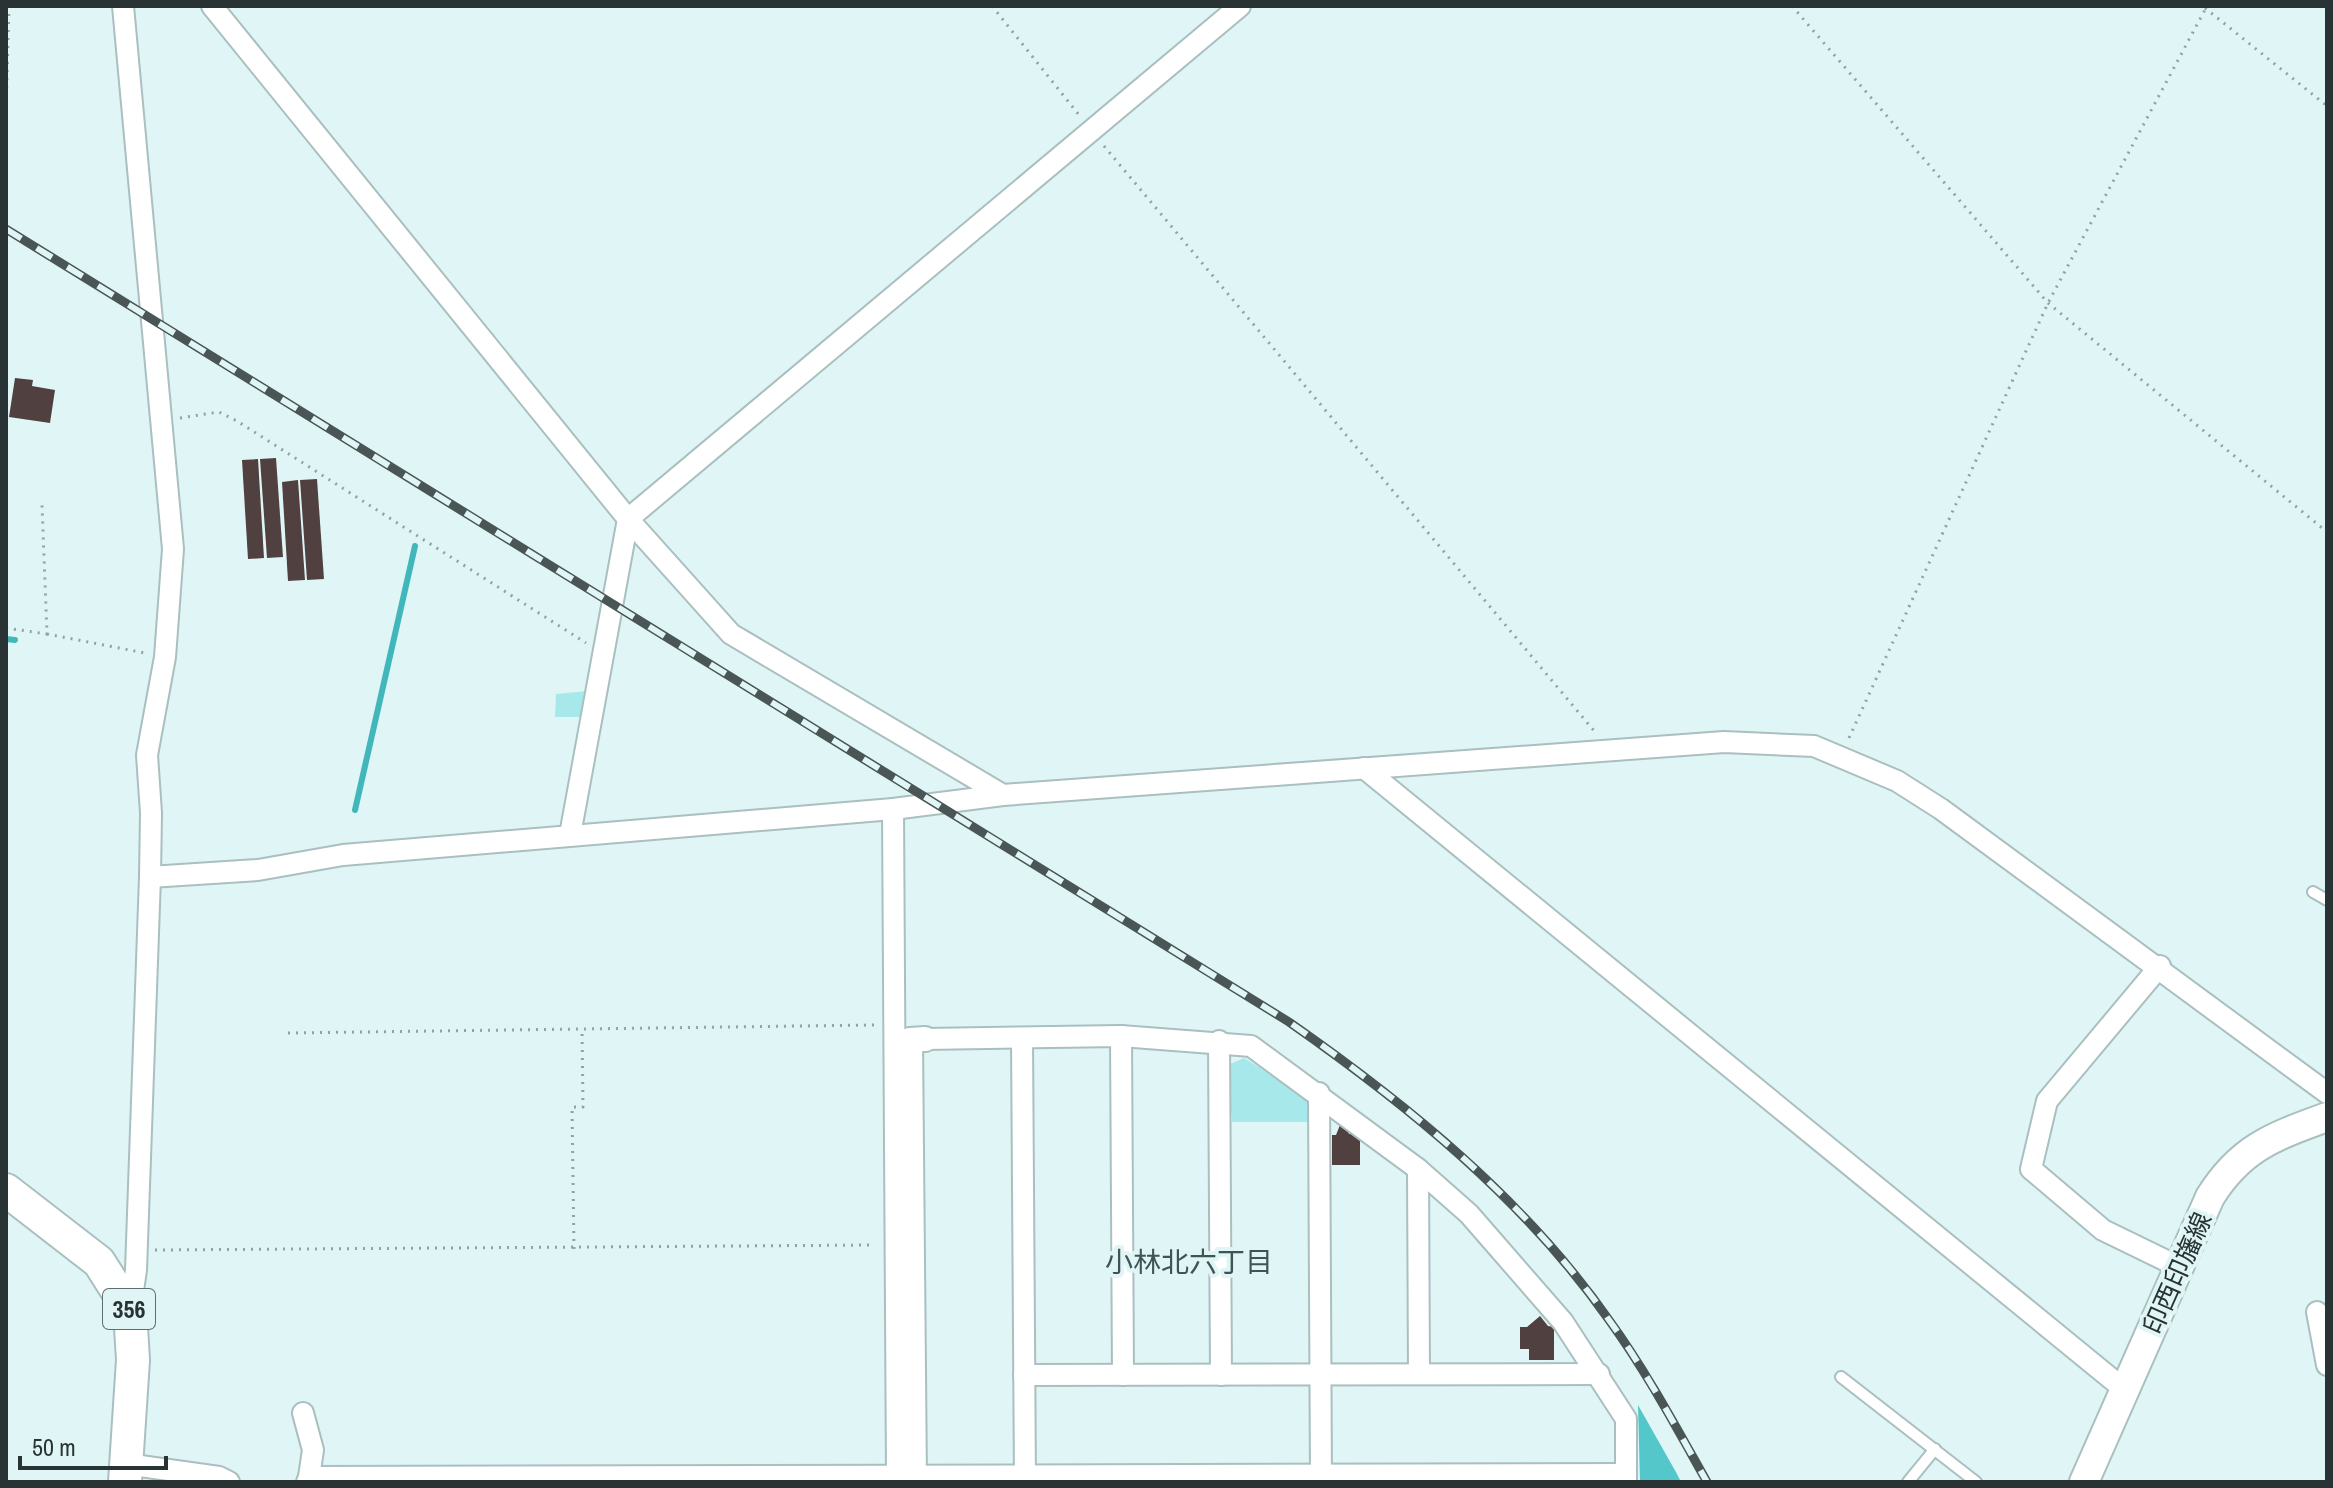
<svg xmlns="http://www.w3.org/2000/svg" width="2333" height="1488" font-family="'Archivo Narrow','Noto Sans JP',sans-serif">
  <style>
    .green { fill: #a7e9ea }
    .forest { fill: #53c7ca }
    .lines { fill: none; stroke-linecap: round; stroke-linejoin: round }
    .stream { stroke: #41b7bb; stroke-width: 6 }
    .building { fill: #514040 }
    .service-casing { stroke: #aabfbf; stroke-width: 14 }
    .minor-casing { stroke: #aabfbf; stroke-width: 24 }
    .tertiary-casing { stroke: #aabfbf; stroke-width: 28 }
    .secondary-casing { stroke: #aabfbf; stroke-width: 32 }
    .trunk-casing { stroke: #aabfbf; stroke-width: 36 }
    .path { stroke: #91a2a2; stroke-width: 3; stroke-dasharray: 2 6; stroke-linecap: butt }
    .service { stroke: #fff; stroke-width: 10 }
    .minor { stroke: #fff; stroke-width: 20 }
    .tertiary { stroke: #fff; stroke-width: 24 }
    .secondary { stroke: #fff; stroke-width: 28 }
    .trunk { stroke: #fff; stroke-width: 32 }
    .rail-casing { stroke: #4a5555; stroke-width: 9 }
    .rail { stroke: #e0f6f6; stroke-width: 6; stroke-dasharray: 18; stroke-linecap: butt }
    .labels { text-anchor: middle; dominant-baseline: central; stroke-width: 8; stroke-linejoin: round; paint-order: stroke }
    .shield { fill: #e0f6f6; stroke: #616e6e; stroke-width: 2 }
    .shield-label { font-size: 24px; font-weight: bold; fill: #2a3333 }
    .street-label { font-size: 26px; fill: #2a3333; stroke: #e0f6f6 }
    .neighbourhood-label { font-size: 28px; fill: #415454; stroke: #e0f6f6 }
  </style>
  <rect width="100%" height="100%" fill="#e0f6f6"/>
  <g class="green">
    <path d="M588,691L583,717H555L556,694Z"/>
    <path d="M1244,1058L1311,1098L1309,1122H1232L1228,1065Z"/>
  </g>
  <path class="forest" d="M1638,1405L1677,1474L1681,1482H1640Z"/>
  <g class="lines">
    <g class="stream">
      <path d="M6,639L15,640"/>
      <path d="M355,810L415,546"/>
    </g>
  </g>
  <g class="building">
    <path d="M15,378L33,380L32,386L55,390L50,423L9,417Z"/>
    <path d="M276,458L283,557L267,558L260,459Z"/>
    <path d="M258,459L264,558L248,559L242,460Z"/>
    <path d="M317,479L324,579L307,580L300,480Z"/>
    <path d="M298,480L305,580L288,581L282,482Z"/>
    <path d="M1346,1124L1349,1134H1360V1165H1332V1135H1336L1340,1125Z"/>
    <path d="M1540,1316L1548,1326L1554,1327V1360H1529V1349H1520V1327H1527Z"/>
  </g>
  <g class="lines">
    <defs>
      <g id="service">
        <path d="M2313,892L2327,900"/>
        <path d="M1841,1377L1976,1482"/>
        <path d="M1908,1482L1935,1449"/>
      </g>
      <g id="minor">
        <path d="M123,6L173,549L165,657L147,755L151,813L150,877L136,1270L130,1311"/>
        <path d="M212,6L628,519L570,835"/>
        <path d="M1364,768L2125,1390"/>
        <path d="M1003,795L1724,742L1814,746L1897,781L1941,809L2327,1093"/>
        <path d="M150,877L258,870L343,855L893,809"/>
        <path d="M2160,966L2047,1101L2031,1169L2103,1230L2179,1267"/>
        <path d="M1121,1036L1123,1375"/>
        <path d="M1022,1038L1025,1482"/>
        <path d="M925,1039L1121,1036L1251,1046L1418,1169L1469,1214L1563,1322L1626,1419V1482"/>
        <path d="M1219,1041L1221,1375"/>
        <path d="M1319,1093L1321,1482"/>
        <path d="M1418,1169L1419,1374"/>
        <path d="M2317,1312L2327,1365"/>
        <path d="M1024,1375L1599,1374"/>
        <path d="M303,1413L313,1450L309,1477"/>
        <path d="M126,1464L219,1477L229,1482"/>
        <path d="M897,1476L893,809L1003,795L731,634L628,519L1240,6"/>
        <path d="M307,1482L309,1477L1626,1474"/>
      </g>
      <path id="tertiary" d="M914,1482L910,1040L925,1039"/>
      <path id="secondary" d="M2084,1482L2210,1197C2241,1147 2275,1136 2327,1117"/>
      <path id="trunk" d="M6,1190L99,1262L130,1311L133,1360L125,1482"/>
    </defs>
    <use href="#service" class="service-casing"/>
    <use href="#minor" class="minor-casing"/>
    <use href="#tertiary" class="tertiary-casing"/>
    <use href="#secondary" class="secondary-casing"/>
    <use href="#trunk" class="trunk-casing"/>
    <g class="path">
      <path d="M992,6L1079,115"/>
      <path d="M1792,6L2048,303L2327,532"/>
      <path d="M2205,8L2327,106"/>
      <path d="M6,112L9,6"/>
      <path d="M1104,146L1595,732"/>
      <path d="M180,418L219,412L237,421L586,643"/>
      <path d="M6,628L47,634L42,505"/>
      <path d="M47,634L145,653"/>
      <path d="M1849,738L2048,303L2207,6"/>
      <path d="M288,1033L874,1025"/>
      <path d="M574,1249L572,1107H583L582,1028"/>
      <path d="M155,1250L875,1245"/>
    </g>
    <use href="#service" class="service"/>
    <use href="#minor" class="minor"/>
    <use href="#tertiary" class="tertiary"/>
    <use href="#secondary" class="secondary"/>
    <use href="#trunk" class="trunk"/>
    <defs>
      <path id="rail" d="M6,229L1289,1022C1408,1105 1525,1200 1609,1320C1646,1371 1676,1427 1707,1482"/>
    </defs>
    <use href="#rail" class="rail-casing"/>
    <use href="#rail" class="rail"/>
  </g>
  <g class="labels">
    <rect class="shield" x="103" y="1289" width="52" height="40" rx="6"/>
    <g class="shield-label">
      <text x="129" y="1309">356</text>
    </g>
    <g class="street-label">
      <text transform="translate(2177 1273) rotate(-66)">印西印旛線</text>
    </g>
    <g class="neighbourhood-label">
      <text x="1189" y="1262">小林北六丁目</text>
    </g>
  </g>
  <rect width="2333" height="1488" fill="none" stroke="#2a3333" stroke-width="16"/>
  <path d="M20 1456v12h146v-12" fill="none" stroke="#2a3333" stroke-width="4"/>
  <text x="32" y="1456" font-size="24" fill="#2a3333" stroke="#e0f6f6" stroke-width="6" paint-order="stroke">50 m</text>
</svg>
